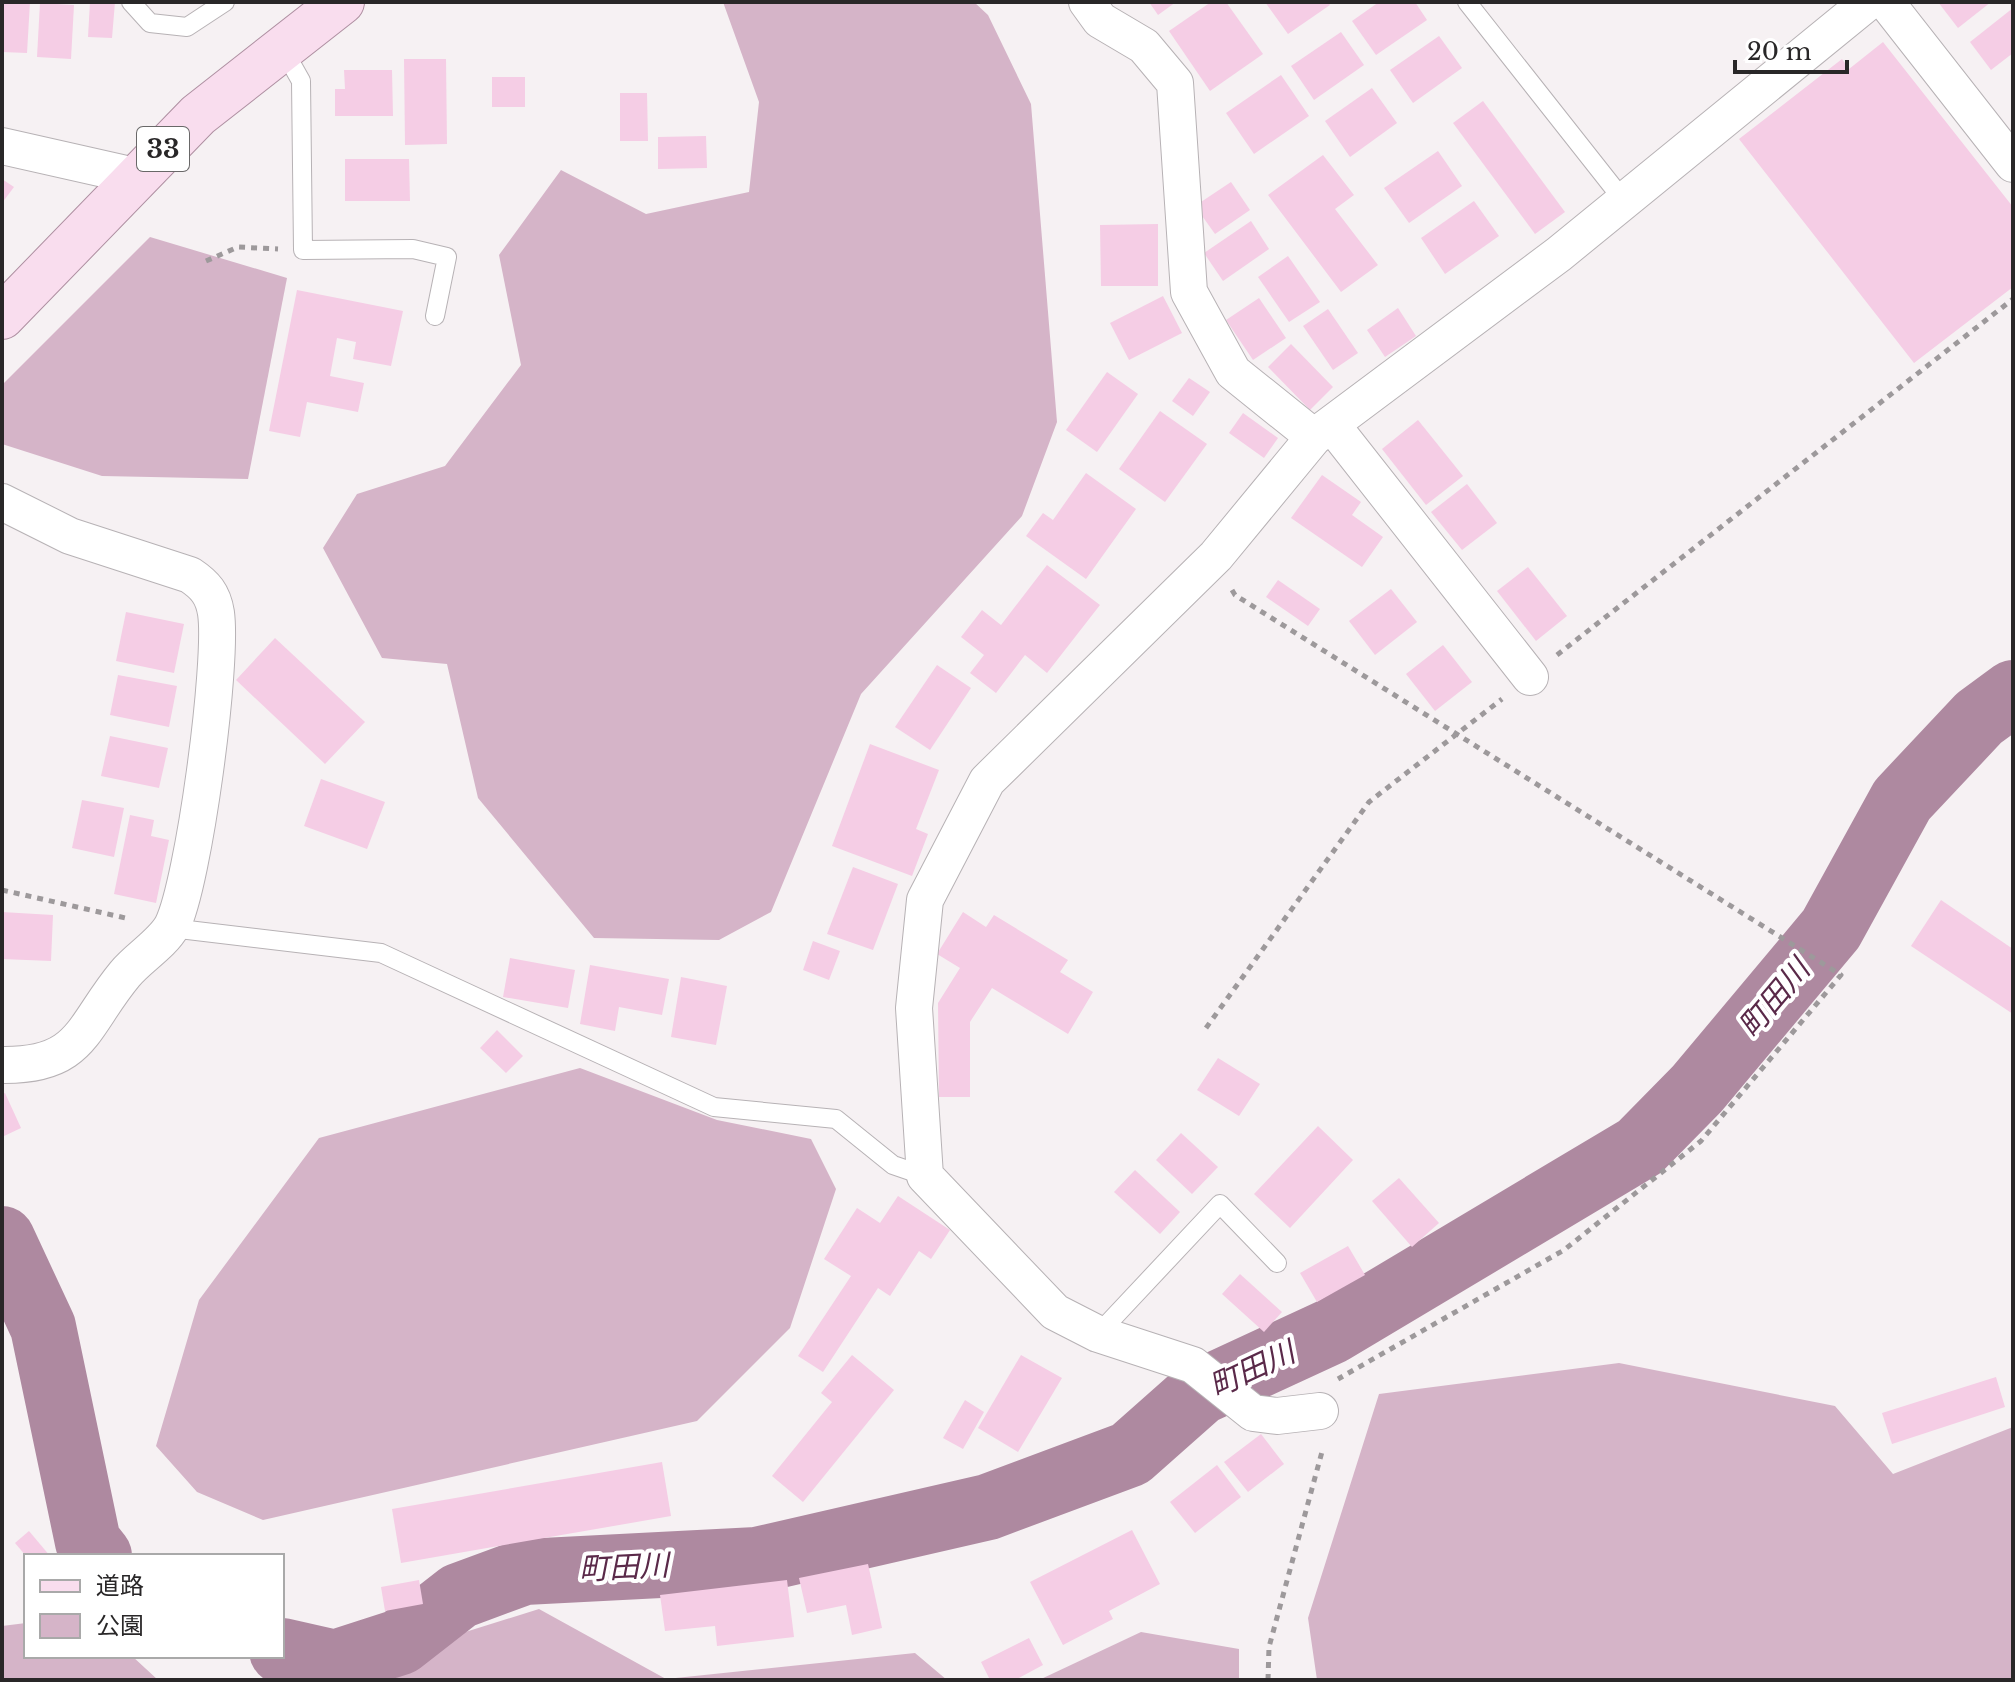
<svg xmlns="http://www.w3.org/2000/svg" width="2015" height="1682" font-family="'Libre Baskerville','Noto Sans JP',serif">
  <style>
    .green { fill: #d5b4c8 }
    .lines { fill: none; stroke-linecap: round; stroke-linejoin: round }
    .river { stroke: #ae89a0; stroke-width: 66 }
    .building { fill: #f5cde5 }
    .lane-casing { stroke: #b7b2b5; stroke-width: 20 }
    .street-casing { stroke: #b7b2b5; stroke-width: 38 }
    .primary-casing { stroke: #ae8fa1; stroke-width: 46 }
    .path { stroke: #9d999b; stroke-width: 5; stroke-dasharray: 6 6; stroke-linecap: butt }
    .lane { stroke: #fff; stroke-width: 18 }
    .street { stroke: #fff; stroke-width: 36 }
    .primary { stroke: #f9ddee; stroke-width: 44 }
    .labels { text-anchor: middle; dominant-baseline: central; stroke-width: 8; stroke-linejoin: round; paint-order: stroke }
    .shield { fill: #fff; stroke: #696868; stroke-width: 2 }
    .shield-label { font-size: 26px; font-weight: bold; fill: #292728 }
    .water-label { font-size: 30px; font-style: italic; fill: #5a2949; stroke: #fff }
  </style>
  <rect width="100%" height="100%" fill="#f6f1f3"/>
  <g class="green">
    <path d="M723,2H974L988,15L1031,104L1057,422L1022,516L861,694L771,912L719,940L594,938L478,798L447,664L382,658L323,548L357,494L445,466L521,365L499,255L561,170L646,214L749,192L759,102Z"/>
    <path d="M150,237L287,278L248,479L102,476L2,444V385Z"/>
    <path d="M580,1068L717,1120L811,1139L836,1189L790,1328L697,1421L263,1520L197,1492L156,1446L199,1300L319,1138Z"/>
    <path d="M1619,1363L1835,1406L1893,1474L2013,1427V1680H1317L1308,1618L1379,1394Z"/>
    <path d="M539,1609L666,1679L915,1653L947,1680H393L459,1634Z"/>
    <path d="M26,1623V1656H132L158,1680H2V1626Z"/>
    <path d="M1141,1632L1239,1649V1680H1039Z"/>
  </g>
  <g class="lines">
    <g class="river">
      <path d="M2,1239L43,1327L88,1542L99,1556"/>
      <path d="M282,1651L335,1663L400,1642L459,1596L524,1572L757,1560L988,1507L1130,1454L1200,1392L1332,1331L1640,1147L1697,1089L1831,929L1902,800L1979,718L2013,693"/>
    </g>
  </g>
  <g class="building">
    <path d="M2,2H30L27,53L2,52Z"/>
    <path d="M90,2H115L112,38L88,37Z"/>
    <path d="M1149,2H1176L1158,15Z"/>
    <path d="M1211,2H1226L1263,54L1210,91L1169,31Z"/>
    <path d="M1265,2H1328L1330,5L1288,34Z"/>
    <path d="M1379,2H1415L1427,20L1376,55L1352,21Z"/>
    <path d="M1938,2H1991L1958,28Z"/>
    <path d="M40,3L74,5L71,59L37,57Z"/>
    <path d="M2013,8V53L1991,70L1970,42Z"/>
    <path d="M1341,32L1364,65L1314,100L1291,66Z"/>
    <path d="M1439,36L1462,68L1413,103L1390,70Z"/>
    <path d="M1883,42L2013,207V287L1914,363L1739,139L1842,59L1849,69Z"/>
    <path d="M404,59H446L447,144L405,145Z"/>
    <path d="M344,70H392L393,116H335V89H345Z"/>
    <path d="M1281,75L1309,116L1254,154L1226,113Z"/>
    <rect x="492" y="77" width="33" height="30"/>
    <path d="M1372,88L1397,123L1350,157L1325,121Z"/>
    <path d="M620,93H647L648,141H620Z"/>
    <path d="M1483,101L1565,212L1535,234L1453,123Z"/>
    <path d="M706,136L707,168L658,169V137Z"/>
    <path d="M1438,151L1462,186L1409,223L1384,188Z"/>
    <path d="M1323,155L1354,195L1335,209L1378,265L1341,292L1268,195Z"/>
    <path d="M345,159H409L410,201H345Z"/>
    <path d="M2,179L14,187L2,203Z"/>
    <path d="M1231,182L1250,210L1215,234L1195,206Z"/>
    <path d="M1474,201L1499,236L1445,274L1421,238Z"/>
    <path d="M1251,221L1269,249L1223,281L1204,253Z"/>
    <path d="M1158,224V286H1101L1100,225Z"/>
    <path d="M1288,256L1320,302L1289,322L1258,277Z"/>
    <path d="M297,290L403,311L391,366L353,359L356,342L337,338L330,376L364,383L358,412L307,402L300,437L269,431Z"/>
    <path d="M1163,296L1182,333L1129,360L1110,323Z"/>
    <path d="M1259,298L1286,338L1253,360L1226,320Z"/>
    <path d="M1398,308L1416,336L1385,357L1367,330Z"/>
    <path d="M1328,309L1358,353L1333,370L1303,326Z"/>
    <path d="M1291,344L1333,387L1310,410L1268,367Z"/>
    <path d="M1107,372L1138,394L1097,452L1066,430Z"/>
    <path d="M1189,378L1210,392L1193,416L1172,401Z"/>
    <path d="M1160,411L1207,444L1165,502L1119,469Z"/>
    <path d="M1243,413L1278,438L1264,458L1229,433Z"/>
    <path d="M1418,420L1463,476L1426,505L1382,449Z"/>
    <path d="M1086,473L1136,509L1086,579L1026,536L1043,513L1053,520Z"/>
    <path d="M1322,475L1361,502L1352,515L1383,537L1362,567L1291,518Z"/>
    <path d="M1467,484L1497,523L1462,550L1431,512Z"/>
    <path d="M1047,565L1100,605L1047,673L1025,655L996,693L970,673L984,655L961,637L982,610L1001,625Z"/>
    <path d="M1528,567L1567,616L1536,641L1497,591Z"/>
    <path d="M1278,580L1320,609L1308,626L1266,597Z"/>
    <path d="M1391,589L1417,622L1375,655L1349,621Z"/>
    <path d="M126,612L184,624L174,673L116,661Z"/>
    <path d="M275,638L365,722L325,764L236,680Z"/>
    <path d="M1443,645L1472,682L1435,711L1406,674Z"/>
    <path d="M937,665L971,688L930,750L895,727Z"/>
    <path d="M118,675L177,686L169,727L110,715Z"/>
    <path d="M110,736L168,748L159,788L101,776Z"/>
    <path d="M870,744L939,770L916,829L928,834L912,876L832,846Z"/>
    <path d="M321,779L385,802L367,849L304,826Z"/>
    <path d="M82,800L124,808L114,857L72,848Z"/>
    <path d="M130,815L154,820L151,836L169,840L156,903L114,894Z"/>
    <path d="M853,867L898,884L873,950L827,934Z"/>
    <path d="M1941,900L2013,949V1014L1911,946Z"/>
    <path d="M2,912L53,915L51,961L2,959Z"/>
    <path d="M963,912L986,927L994,915L1068,960L1060,972L1093,992L1068,1034L992,988L970,1022V1097H939L938,1003L960,968L937,954Z"/>
    <path d="M813,941L840,951L829,980L803,970Z"/>
    <path d="M510,958L575,970L568,1008L503,997Z"/>
    <path d="M590,965L669,979L662,1015L619,1007L615,1031L580,1024Z"/>
    <path d="M681,977L727,986L716,1045L671,1037Z"/>
    <path d="M497,1030L523,1056L506,1073L480,1048Z"/>
    <path d="M1218,1058L1260,1084L1239,1116L1197,1090Z"/>
    <path d="M5,1093L21,1128L2,1137V1094Z"/>
    <path d="M1318,1126L1353,1160L1290,1228L1254,1194Z"/>
    <path d="M1181,1133L1218,1167L1192,1194L1156,1160Z"/>
    <path d="M1135,1170L1180,1212L1160,1234L1114,1192Z"/>
    <path d="M1399,1178L1439,1223L1412,1247L1372,1201Z"/>
    <path d="M898,1196L950,1230L931,1259L919,1251L890,1296L878,1288L823,1372L798,1356L851,1276L824,1259L857,1208L880,1223Z"/>
    <path d="M1348,1246L1365,1275L1317,1302L1300,1273Z"/>
    <path d="M1240,1274L1282,1312L1264,1332L1222,1294Z"/>
    <path d="M852,1355L894,1390L803,1502L772,1476L832,1402L821,1393Z"/>
    <path d="M1021,1355L1062,1378L1018,1452L978,1428Z"/>
    <path d="M1996,1377L2005,1407L1892,1444L1882,1413Z"/>
    <path d="M965,1400L984,1412L963,1449L943,1438Z"/>
    <path d="M1261,1434L1284,1464L1248,1492L1224,1462Z"/>
    <path d="M662,1462L671,1516L401,1563L392,1509Z"/>
    <path d="M1217,1465L1241,1497L1195,1533L1170,1502Z"/>
    <path d="M1132,1530L1160,1584L1109,1611L1113,1619L1063,1645L1030,1582Z"/>
    <path d="M29,1531L50,1556H26L15,1543Z"/>
    <path d="M868,1564L882,1628L852,1635L846,1605L807,1613L799,1578Z"/>
    <path d="M419,1580L423,1604L385,1611L381,1587Z"/>
    <path d="M787,1580L794,1637L717,1646L715,1626L665,1631L660,1595Z"/>
    <path d="M1029,1638L1043,1665L1015,1680H990L981,1662Z"/>
  </g>
  <g class="lines">
    <defs>
      <g id="lane">
        <path d="M131,2L150,23L187,27L225,2"/>
        <path d="M1467,2L1624,201"/>
        <path d="M283,49L301,81L303,250L413,249L447,257L435,316"/>
        <path d="M171,928L381,953L714,1107L836,1119L893,1165L925,1176"/>
        <path d="M1098,1334L1220,1204L1277,1263"/>
      </g>
      <g id="street">
        <path d="M1087,2L1100,20L1144,46L1175,83L1189,292L1233,372L1314,437"/>
        <path d="M1886,2L2013,164"/>
        <path d="M2,146L135,176"/>
        <path d="M1332,425L1530,677"/>
        <path d="M2,502L70,536L190,575C205,585 213,594 216,613C223,663 194,882 172,926C162,944 138,958 125,974C81,1027 83,1066 2,1065"/>
        <path d="M1320,1411L1277,1416L1253,1413L1193,1365L1098,1334L1055,1312L925,1176L914,1008L925,900L987,781L1216,556L1314,437L1559,254L1868,2"/>
      </g>
      <path id="primary" d="M2,317L198,115L342,2"/>
    </defs>
    <use href="#lane" class="lane-casing"/>
    <use href="#street" class="street-casing"/>
    <use href="#primary" class="primary-casing"/>
    <g class="path">
      <path d="M206,261L238,247L278,249"/>
      <path d="M1232,590L1235,595L1841,975L1701,1141L1564,1250L1338,1379"/>
      <path d="M1557,655L2013,299"/>
      <path d="M2,890L130,919"/>
      <path d="M1206,1028L1369,802L1502,699"/>
      <path d="M1268,1680L1269,1647L1323,1448"/>
    </g>
    <use href="#lane" class="lane"/>
    <use href="#street" class="street"/>
    <use href="#primary" class="primary"/>
  </g>
  <g class="labels">
    <rect class="shield" x="137" y="127" width="52" height="44" rx="6"/>
    <g class="shield-label">
      <text x="163" y="149">33</text>
    </g>
    <g class="water-label">
      <text transform="translate(1774 998) rotate(-50)">町田川</text>
      <text transform="translate(1252 1369) rotate(-25)">町田川</text>
      <text transform="translate(624 1567) rotate(-3)">町田川</text>
    </g>
  </g>
  <rect width="2015" height="1682" fill="none" stroke="#292728" stroke-width="8"/>
  <rect x="24" y="1554" width="260" height="104" fill="#ffffff" stroke="#a9a9a9" stroke-width="2"/>
  <rect x="40" y="1580" width="40" height="12" fill="#f9ddee" stroke="#a9a9a9" stroke-width="2"/>
  <text x="96" y="1594" font-size="24" fill="#292728">道路</text>
  <rect x="40" y="1614" width="40" height="24" fill="#d5b4c8" stroke="#a9a9a9" stroke-width="2"/>
  <text x="96" y="1634" font-size="24" fill="#292728">公園</text>
  <path d="M1735 60v12h112v-12" fill="none" stroke="#292728" stroke-width="4"/>
  <text x="1747" y="60" font-size="24" fill="#292728" stroke="#ffffff" stroke-width="6" paint-order="stroke">20 m</text>
</svg>
